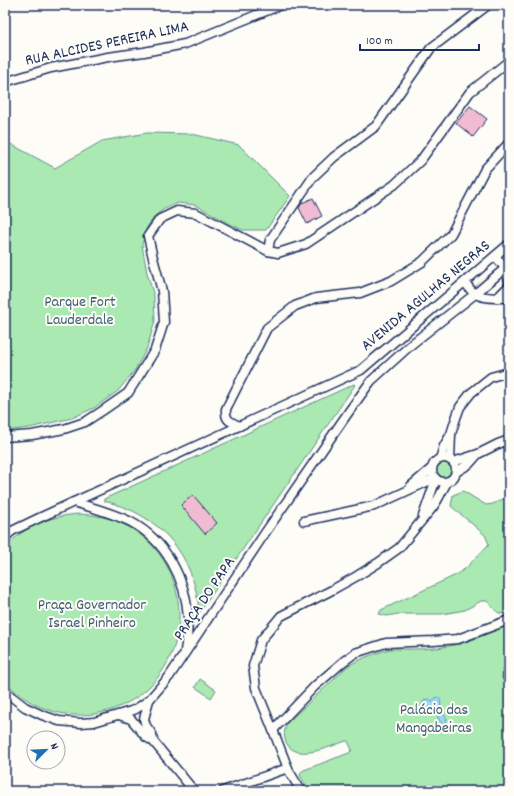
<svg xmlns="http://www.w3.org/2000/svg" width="514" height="796" font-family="Dekko,sans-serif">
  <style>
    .green { fill: #aaeab2; stroke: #628c88 }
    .water { fill: #9ad8fb; stroke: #6794bc }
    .building { fill: #f2bbd4; stroke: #1b2f5e }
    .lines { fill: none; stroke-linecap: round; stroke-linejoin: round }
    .minor-casing { stroke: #1b2f5e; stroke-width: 11 }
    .minor { stroke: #fdfcf7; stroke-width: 8 }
    .labels { text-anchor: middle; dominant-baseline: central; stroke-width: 4; stroke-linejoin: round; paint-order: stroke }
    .street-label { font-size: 16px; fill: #1b2f5e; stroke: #fdfcf7 }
    .park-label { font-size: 16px; fill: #3f5e73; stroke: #fdfcf7 }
  </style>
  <rect width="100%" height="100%" fill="#fdfcf7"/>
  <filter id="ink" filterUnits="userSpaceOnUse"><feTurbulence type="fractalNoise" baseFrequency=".025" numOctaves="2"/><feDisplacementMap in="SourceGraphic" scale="8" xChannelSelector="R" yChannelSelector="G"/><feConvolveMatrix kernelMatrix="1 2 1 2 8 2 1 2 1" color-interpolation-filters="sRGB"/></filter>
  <g filter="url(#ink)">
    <g class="green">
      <path d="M147,133L192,134L239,145L290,196L266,230H243L232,225L196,205L178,203L164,209L156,215L147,227L142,245L147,273L154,296L155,321L147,348L135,370L118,391L94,408L72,418L29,428L5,431V141L55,168L102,141Z"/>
      <path d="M354,384L355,385L200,612H199C195,555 160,514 104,501V499Z"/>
      <circle cx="444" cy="470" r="9"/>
      <path d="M463,491L486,505L493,504L509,496V510L506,516L507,527L509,530V612C497,617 495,609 487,601H481L465,610L442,614H398L387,616L379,614L381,610L454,576L466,568L489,544L485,535L451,506L453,495Z"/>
      <path d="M79,514C94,515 109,517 123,524C191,557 199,653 137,697C118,710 96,716 74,715C47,713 23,701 5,681V548C24,526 50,516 79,514Z"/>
      <path d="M509,625V786L504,791H308L300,775L301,772L304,770L349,753L352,750L348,741H346C331,746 298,762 287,744C283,737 284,730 287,723L349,665L366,657L389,649C410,649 433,650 454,645C473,641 491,632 509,625Z"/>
      <path d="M200,679L216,690L211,698L195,687Z"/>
    </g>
    <path class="water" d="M437,697L440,698C441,702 440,704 441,708C441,713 445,715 447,719C443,733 437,714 435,711L426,708L423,705V702L426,699H429L432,701Z"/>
    <g class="building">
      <path d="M470,106L487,119L473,137L456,123Z"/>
      <path d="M313,198L322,216L307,224L299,208L302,203Z"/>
      <path d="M193,495L217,523L205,534L181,505Z"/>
      <path d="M509,664V688L502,678L503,671Z"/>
    </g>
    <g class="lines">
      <defs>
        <g id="minor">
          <path d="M5,82L51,68L108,57L144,52L185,44L281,5"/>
          <path d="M268,251L270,240L313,177L334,157L376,126L431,48L488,5"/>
          <path d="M495,256L505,268L509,281"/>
          <path d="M465,282C468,286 471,292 476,294C484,299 500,298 509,298"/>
          <path d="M497,298L509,286"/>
          <path d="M239,426C230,421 225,421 226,409L267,328L295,306L316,298L360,293L391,281L422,262L451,234L485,169L509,143"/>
          <path d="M5,437L32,435L64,429L85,422L102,411L128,393L155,350L164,322L162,291L153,258L148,236L160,219L177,211L196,213L268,251L278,253L306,244L394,185L421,160L470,92L509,61"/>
          <circle cx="444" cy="470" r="12"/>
          <path d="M440,459L444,446L451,434"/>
          <path d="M450,460L451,434L455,421L460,407L471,393L491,377L509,372"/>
          <path d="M453,462L478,454L498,444L509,440"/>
          <path d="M456,472L469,464L477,455"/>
          <path d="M411,486L432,468"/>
          <path d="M74,502C93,508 113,513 131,522C166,541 186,579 188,618C188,629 187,640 185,651"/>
          <path d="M423,516L436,479"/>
          <path d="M304,521L374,506L435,478"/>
          <path d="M5,537L12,531L39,518L361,370L509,244"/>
          <path d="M5,691L12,697L25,707L42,715L59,721L81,723L94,722L131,711L136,709L149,700L169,677L265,533L350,410L371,381L413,343L475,294L509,265"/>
          <path d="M119,715L131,719L146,737L153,741L152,734L146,726L144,719L149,700"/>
          <path d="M273,730L315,686L344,661L355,653L386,643L433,641L458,639L509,620"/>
          <path d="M153,741L194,791"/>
          <path d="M223,791L288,768"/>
          <path d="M301,791L289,771L273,730L256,688L253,666L261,640L281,616L332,590L357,576L378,563L399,548L433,507L438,499L447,482"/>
        </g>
      </defs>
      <use href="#minor" class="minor-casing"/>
      <use href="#minor" class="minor"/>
    </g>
  </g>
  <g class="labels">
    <g class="street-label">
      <text transform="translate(107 44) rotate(-12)">RUA ALCIDES PEREIRA LIMA</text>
      <text transform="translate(426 296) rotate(-40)">AVENIDA AGULHAS NEGRAS</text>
      <text transform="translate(205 599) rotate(-56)">PRAÇA DO PAPA</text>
    </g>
    <g class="park-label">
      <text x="80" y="302">Parque Fort<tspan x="80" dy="18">Lauderdale</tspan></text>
      <text x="92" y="605">Praça Governador<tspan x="92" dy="18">Israel Pinheiro</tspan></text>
      <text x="434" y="710">Palácio das<tspan x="434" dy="18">Mangabeiras</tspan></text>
    </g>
  </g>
  <rect width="514" height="796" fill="none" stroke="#fdfcf7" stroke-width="20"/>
  <rect x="10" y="10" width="494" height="776" fill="none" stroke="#1b2f5e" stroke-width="1.5" filter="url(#ink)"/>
  <g transform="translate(46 750) rotate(66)"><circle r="19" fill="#fdfcf7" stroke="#a3aaba"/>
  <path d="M0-3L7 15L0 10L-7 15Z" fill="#1f6fb2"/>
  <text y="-6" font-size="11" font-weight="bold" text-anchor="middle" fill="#1b2f5e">N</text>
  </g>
  <path d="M360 44v6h119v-6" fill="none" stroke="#1b2f5e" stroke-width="2"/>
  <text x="366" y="44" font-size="12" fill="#1b2f5e" stroke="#fdfcf7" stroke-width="3" paint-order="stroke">100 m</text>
</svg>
